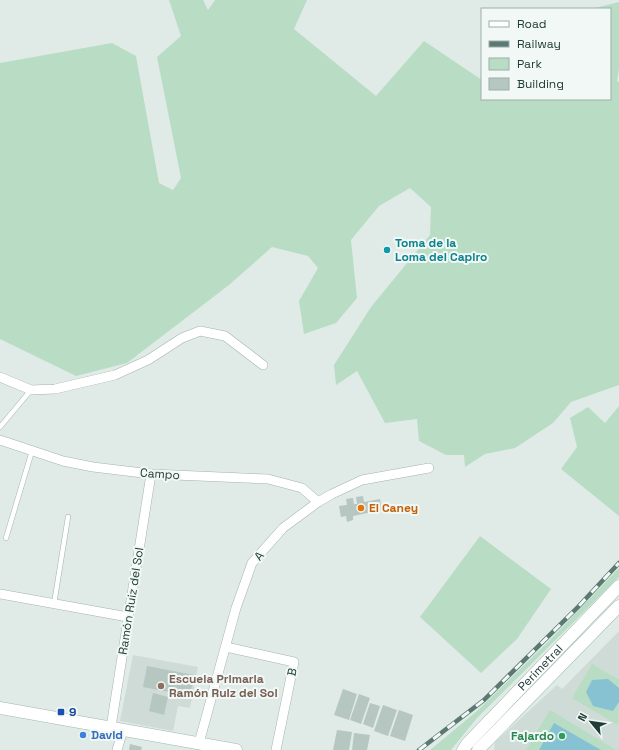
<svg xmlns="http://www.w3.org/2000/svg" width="619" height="750" font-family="'Space Grotesk',sans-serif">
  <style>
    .built { fill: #cedbd6 }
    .green { fill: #b8ddc4 }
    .water { fill: #87c2d2 }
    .building { fill: #b6c6c0 }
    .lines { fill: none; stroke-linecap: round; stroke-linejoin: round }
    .lane-casing { stroke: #a3b3ae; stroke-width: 5.5 }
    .street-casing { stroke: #a3b3ae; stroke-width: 10 }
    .secondary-casing { stroke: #9eb7b0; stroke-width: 13 }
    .lane { stroke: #fff; stroke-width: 4.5 }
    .street { stroke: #fff; stroke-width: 9 }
    .secondary { stroke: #fff; stroke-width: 12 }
    .rail-casing { stroke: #5b7872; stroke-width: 4.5 }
    .rail { stroke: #f1f8f5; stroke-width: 3; stroke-dasharray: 9; stroke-linecap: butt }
    .culture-dot { fill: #0f9aa8; stroke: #f1f8f5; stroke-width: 1.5 }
    .food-dot { fill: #e8710a; stroke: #f1f8f5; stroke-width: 1.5 }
    .education-dot { fill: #8d6e63; stroke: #f1f8f5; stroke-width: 1.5 }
    .transit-dot { fill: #1a4fb4; stroke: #f1f8f5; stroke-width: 1.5 }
    .shop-dot { fill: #3f7fe0; stroke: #f1f8f5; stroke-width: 1.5 }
    .leisure-dot { fill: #2e9e5b; stroke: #f1f8f5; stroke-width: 1.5 }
    .labels { text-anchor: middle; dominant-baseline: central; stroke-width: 4; stroke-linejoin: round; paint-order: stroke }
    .culture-label { font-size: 12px; font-weight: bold; fill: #0d838f; stroke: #f1f8f5; text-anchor: start }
    .street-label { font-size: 12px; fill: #203c36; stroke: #f1f8f5 }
    .food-label { font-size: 12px; font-weight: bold; fill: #c56008; stroke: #f1f8f5; text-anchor: start }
    .education-label { font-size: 12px; font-weight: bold; fill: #785e54; stroke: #f1f8f5; text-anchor: start }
    .transit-label { font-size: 12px; font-weight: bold; fill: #164399; stroke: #f1f8f5; text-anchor: start }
    .shop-label { font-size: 12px; font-weight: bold; fill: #366cbe; stroke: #f1f8f5; text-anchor: start }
    .leisure-label { font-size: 12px; font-weight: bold; fill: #27864d; stroke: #f1f8f5; text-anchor: end }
  </style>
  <rect width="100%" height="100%" fill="#e0ebe7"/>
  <g class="built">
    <path d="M619,631V750H494L495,742L557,685L562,689Z"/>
    <path d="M133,655L198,667L190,708L178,706L173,731L120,721Z"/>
  </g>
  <g class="green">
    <path d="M169,0H203L208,10L215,0H307L294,29L376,96L424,41L482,80V99H610V9H591L619,2V69L617,81L619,82V385L571,402L553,423L515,448L485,454L465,467L464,455H446L419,441L417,419L385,423L357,371L336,385L334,365L371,307L430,235L431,207L410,188L379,206L351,240L357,298L336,323L304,334L299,301L318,268L308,256L272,247L229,285L127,363L76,376L0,339V63L112,43L136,56L159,183L173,190L181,178L157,57L181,36Z"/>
    <path d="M619,406V516L561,469L577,447L570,418L588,407L605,423Z"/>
    <path d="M480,536L551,589L517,639L481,673L420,617Z"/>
    <path d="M619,568V577L477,718L451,750H430L477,711L548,642Z"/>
    <path d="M592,664L619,680L618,725L572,698Z"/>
    <path d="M550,710L616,750H526Z"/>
  </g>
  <g class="water">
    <path d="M608,679L619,688V702L613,711L593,706L586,692L592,680Z"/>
    <path d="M554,723L601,750H539Z"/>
  </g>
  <g class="building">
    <path d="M363,496L364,502L380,499L382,510L353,516V520L347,522L346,516L341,517L339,506L347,505L346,499L353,498L354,504H357L356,497Z"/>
    <path d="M147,666L194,675L190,696L143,687Z"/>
    <path d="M343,689L357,694L349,720L334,715Z"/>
    <path d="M153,693L168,697L164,715L149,711Z"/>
    <path d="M359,694L370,698L361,724L350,720Z"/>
    <path d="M370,703L380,706L373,728L363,724Z"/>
    <path d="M383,705L397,710L388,736L374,731Z"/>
    <path d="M399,710L413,715L405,741L390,736Z"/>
    <path d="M337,730L352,732L349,750H333Z"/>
    <path d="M354,733L370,735L367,750H352Z"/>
    <path d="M130,744L142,747L141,750H129Z"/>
  </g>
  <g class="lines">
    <defs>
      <g id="lane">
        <path d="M0,427L31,390"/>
        <path d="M6,538L32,451"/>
        <path d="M54,604L68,517"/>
      </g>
      <g id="street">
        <path d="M0,377L31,390L55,389L115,375L148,360L182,338L200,331L225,336L263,365"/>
        <path d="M0,440L63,461L93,467L151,474L268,479L302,488L318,502"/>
        <path d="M0,594L128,617"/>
        <path d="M226,647L294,662L276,750"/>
        <path d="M111,727L151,474"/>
        <path d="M199,743L236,608L252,563L283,528L318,502L332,494L362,480L429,468"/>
        <path d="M117,750L123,730"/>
      </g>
      <g id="secondary">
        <path d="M0,708L236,750"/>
        <path id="s1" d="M463,750L467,744L619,586"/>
        <path d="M478,750L619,606"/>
      </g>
    </defs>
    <use href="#lane" class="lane-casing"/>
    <use href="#street" class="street-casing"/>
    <use href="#secondary" class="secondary-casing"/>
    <use href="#lane" class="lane"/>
    <use href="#street" class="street"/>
    <use href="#secondary" class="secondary"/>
    <defs>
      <path id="rail" d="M419,750L484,700L578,607L619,563"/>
    </defs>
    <use href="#rail" class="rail-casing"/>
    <use href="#rail" class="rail"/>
  </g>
  <circle class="culture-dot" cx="387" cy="250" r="4"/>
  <circle class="food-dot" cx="361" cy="508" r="4"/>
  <circle class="education-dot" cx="161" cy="686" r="4"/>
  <rect class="transit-dot" x="57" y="708" width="8" height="8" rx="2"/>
  <circle class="shop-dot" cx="83" cy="735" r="4"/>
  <circle class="leisure-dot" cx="562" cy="736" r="4"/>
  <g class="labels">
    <g class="culture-label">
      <text x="395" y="243">Toma de la<tspan x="395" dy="14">Loma del Capiro</tspan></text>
    </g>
    <g class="street-label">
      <text transform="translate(160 474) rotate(4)">Campo</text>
      <text transform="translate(259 556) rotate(-50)">A</text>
      <text transform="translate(131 601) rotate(-81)">Ramón Ruiz del Sol</text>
      <text stroke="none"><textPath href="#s1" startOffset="113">Perimetral</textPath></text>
      <text transform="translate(292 672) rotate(-79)">B</text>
    </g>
    <g class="food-label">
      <text x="369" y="508">El Caney</text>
    </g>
    <g class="education-label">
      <text x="169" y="679">Escuela Primaria<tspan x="169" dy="14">Ramón Ruiz del Sol</tspan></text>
    </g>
    <g class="transit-label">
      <text x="69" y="712">9</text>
    </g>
    <g class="shop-label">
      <text x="91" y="735">David</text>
    </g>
    <g class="leisure-label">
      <text x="554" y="736">Fajardo</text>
    </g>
  </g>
  <rect x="481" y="8" width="130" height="92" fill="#f1f8f5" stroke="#9dada9"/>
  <rect x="489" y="21" width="20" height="6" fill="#ffffff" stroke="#9dada9"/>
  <text x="517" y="28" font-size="12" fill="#203c36">Road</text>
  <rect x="489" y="41" width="20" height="6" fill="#5b7872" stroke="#9dada9"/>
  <text x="517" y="48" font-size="12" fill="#203c36">Railway</text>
  <rect x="489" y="58" width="20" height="12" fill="#b8ddc4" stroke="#9dada9"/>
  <text x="517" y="68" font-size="12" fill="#203c36">Park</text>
  <rect x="489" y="78" width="20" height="12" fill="#b6c6c0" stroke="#9dada9"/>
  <text x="517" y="88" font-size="12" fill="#203c36">Building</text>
  <g transform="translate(591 722) rotate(299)" stroke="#f1f8f5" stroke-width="3" paint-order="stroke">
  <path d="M0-3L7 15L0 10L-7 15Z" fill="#203c36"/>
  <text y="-6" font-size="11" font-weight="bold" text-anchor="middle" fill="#203c36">N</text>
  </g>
</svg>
